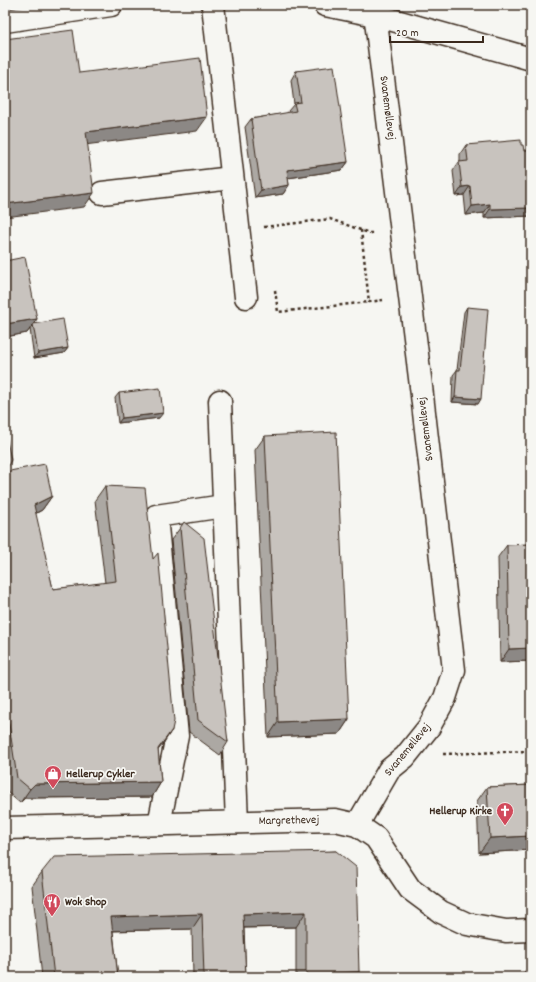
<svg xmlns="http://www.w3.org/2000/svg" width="536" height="982" font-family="Dekko,sans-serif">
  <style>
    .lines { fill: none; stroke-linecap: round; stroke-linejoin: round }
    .minor-casing { stroke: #3b2a1e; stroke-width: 25 }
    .path { stroke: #3b2a1e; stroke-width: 2.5; stroke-dasharray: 3 3; stroke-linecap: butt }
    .minor { stroke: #f6f6f2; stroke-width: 22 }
    .wall { fill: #aca8a3; stroke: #3b2a1e }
    .shaded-wall { fill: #8c8885; stroke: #3b2a1e }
    .building { fill: #c8c3be; stroke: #3b2a1e }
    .labels { text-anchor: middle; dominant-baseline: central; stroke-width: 3.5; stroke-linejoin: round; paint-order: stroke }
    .street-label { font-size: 12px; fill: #3b2a1e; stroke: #f6f6f2 }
    .poi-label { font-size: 12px; font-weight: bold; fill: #3b2a1e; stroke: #f6f6f2; text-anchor: start }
  </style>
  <rect width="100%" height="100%" fill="#f6f6f2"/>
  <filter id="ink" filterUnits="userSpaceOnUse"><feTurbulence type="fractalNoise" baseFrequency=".025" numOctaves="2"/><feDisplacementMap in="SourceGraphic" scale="8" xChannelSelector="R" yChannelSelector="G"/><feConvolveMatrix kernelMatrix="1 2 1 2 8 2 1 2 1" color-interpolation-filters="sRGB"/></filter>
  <g filter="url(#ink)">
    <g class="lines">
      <defs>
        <g id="minor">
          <path d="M213,5L246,297"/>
          <path d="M325,5L375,15L531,59"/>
          <path d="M5,21L111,5"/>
          <path d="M102,193L232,178"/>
          <path d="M220,401L237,822"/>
          <path d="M159,824L177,736L156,516L224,506"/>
          <path d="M357,825L389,770L405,757L429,727L445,698L454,670L420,378L374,5"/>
          <path d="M5,828L335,820L357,825L376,838L410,889L441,912L467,924L506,931L531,930"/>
        </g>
      </defs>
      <use href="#minor" class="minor-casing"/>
      <g class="path">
        <path d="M264,227L330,219L369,233H374"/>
        <path d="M361,230L369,302L383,300"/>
        <path d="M275,290L278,312L369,302"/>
        <path d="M443,754L531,751"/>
      </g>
      <use href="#minor" class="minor"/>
    </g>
    <g class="wall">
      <path d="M296,71L348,162L342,170L288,178L289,185L283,194L255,198L245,127L251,119L289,113L288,111L294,104L291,80Z"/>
      <path d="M466,145H521L524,151H531V216L484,218V213L466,215L464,195L456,196L453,171L459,162H460V154Z"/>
      <path d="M5,261L37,319L33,324L68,348L64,353L34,358L30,329L27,333L5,337Z"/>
      <path d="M467,307L478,404L452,402L453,375L457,370L464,312Z"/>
      <path d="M119,393L159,418L118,423L115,398Z"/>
      <path d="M265,436L349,719L339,734L268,737L255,450Z"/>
      <path d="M5,472L52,496L42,510L35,514L53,589L105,583L95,500L105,486L172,730L158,750L161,782L152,797L25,798L20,803L7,792L5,780Z"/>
      <path d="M180,528L228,742L220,755L189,732L171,540Z"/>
      <path d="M531,544V661L500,662L498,557L507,545Z"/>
      <path d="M531,785V850L479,853L477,801L487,787Z"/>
      <path d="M336,851L359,972L355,977H296V927L244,928L246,977H193L192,929L113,931L118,977H42L32,886L42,872Z"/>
      <path d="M529,966L531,977H521Z"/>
    </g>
    <g class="shaded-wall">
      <path d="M523,5H531V7Z"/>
      <path d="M207,117L197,131L76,146L86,132Z"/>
      <path d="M348,162L342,170L281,179L287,170Z"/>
      <path d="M289,185L283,194L255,198L261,190Z"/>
      <path d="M470,186L464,195L456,196L462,187Z"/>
      <path d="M94,193L84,207L5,217V204Z"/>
      <path d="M490,204L484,213L466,215L472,206Z"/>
      <path d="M531,208V216L484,218L490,209Z"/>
      <path d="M37,319L27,333L5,337V324Z"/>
      <path d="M68,348L64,353L34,358L38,353Z"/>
      <path d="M455,397L481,399L478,404L452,402Z"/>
      <path d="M163,413L159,418L118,423L122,418Z"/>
      <path d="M52,496L42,510L24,519L34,505Z"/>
      <path d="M531,648V661L500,662L509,649Z"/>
      <path d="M349,719L339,734L268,737L278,722Z"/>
      <path d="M172,730L163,744L148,763L158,749Z"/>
      <path d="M161,782L152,797L25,798L20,803L30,789L35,784Z"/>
      <path d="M531,836V850L479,853L490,838Z"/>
      <path d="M306,912L296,927L233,928L243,914Z"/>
      <path d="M202,914L192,929L101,931L111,917Z"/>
      <path d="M359,972L355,977H329L332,973Z"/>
    </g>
    <g class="building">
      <path d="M73,30L79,73L200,58L207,117L86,132L94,193L5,204V39Z"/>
      <path d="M334,66L348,162L287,170L289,185L261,190L251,119L296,111L294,103L301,102L296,71Z"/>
      <path d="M521,140V145H523L524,151H531V208L490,209V204L472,206L470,186L462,187L459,162L468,161L466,145Z"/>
      <path d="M25,257L37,319L5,324V261Z"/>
      <path d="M467,307L488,309L481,399L455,397L457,370H460Z"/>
      <path d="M63,319L68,348L38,353L33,324Z"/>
      <path d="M160,388L163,413L122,418L119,393Z"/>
      <path d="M5,431L11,460L5,472Z"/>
      <path d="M336,432L349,719L278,722L265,436Z"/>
      <path d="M45,464L52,496L34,505L53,589L116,581L105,486L145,488L153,559L158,553L174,721L172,730L158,749L161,782L35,784L30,789L17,778L5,697V472Z"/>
      <path d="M184,522L204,538L228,742L198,720L180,528Z"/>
      <path d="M531,544V648L509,649L507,545Z"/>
      <path d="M531,785V836L490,838L487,787Z"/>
      <path d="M336,851L356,867L359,972L332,973V977H306V912L243,914L246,977H204L202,914L111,917L118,977H54L42,872L54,857Z"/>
      <rect x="529" y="966" width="2" height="11"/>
      <path d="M427,976V977H400Z"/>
    </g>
  </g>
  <defs>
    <symbol id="shop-pin" viewBox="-11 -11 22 30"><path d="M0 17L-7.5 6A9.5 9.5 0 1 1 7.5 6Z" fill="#d1495b" stroke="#f6f6f2"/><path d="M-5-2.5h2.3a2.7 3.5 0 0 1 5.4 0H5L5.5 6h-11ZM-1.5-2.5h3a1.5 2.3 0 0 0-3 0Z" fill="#fff"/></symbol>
    <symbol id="church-pin" viewBox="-11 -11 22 30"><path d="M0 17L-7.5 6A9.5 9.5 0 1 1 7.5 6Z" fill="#d1495b" stroke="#f6f6f2"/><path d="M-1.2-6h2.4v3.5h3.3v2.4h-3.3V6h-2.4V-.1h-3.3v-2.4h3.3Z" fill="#fff"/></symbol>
    <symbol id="restaurant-pin" viewBox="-11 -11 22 30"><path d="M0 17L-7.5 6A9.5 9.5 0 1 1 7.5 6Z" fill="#d1495b" stroke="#f6f6f2"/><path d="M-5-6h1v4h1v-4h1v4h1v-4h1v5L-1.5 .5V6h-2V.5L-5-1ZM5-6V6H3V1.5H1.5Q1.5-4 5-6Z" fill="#fff"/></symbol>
  </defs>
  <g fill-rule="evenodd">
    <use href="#shop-pin" x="43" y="764" width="20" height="27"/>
    <use href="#church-pin" x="495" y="801" width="20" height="27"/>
    <use href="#restaurant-pin" x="42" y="892" width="20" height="27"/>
  </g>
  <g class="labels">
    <g class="street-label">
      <text transform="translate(387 108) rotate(83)">Svanemøllevej</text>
      <text transform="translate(426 429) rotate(-97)">Svanemøllevej</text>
      <text transform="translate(408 750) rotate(-50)">Svanemøllevej</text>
      <text transform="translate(289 821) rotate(-1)">Margrethevej</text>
    </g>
    <g class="poi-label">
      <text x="66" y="774">Hellerup Cykler</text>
      <text x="492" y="811" text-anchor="end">Hellerup Kirke</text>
      <text x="65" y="902">Wok Shop</text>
    </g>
  </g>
  <rect width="536" height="982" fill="none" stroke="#f6f6f2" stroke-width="20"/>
  <rect x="10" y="10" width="516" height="962" fill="none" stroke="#3b2a1e" stroke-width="1.5" filter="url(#ink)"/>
  <path d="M390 36v6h93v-6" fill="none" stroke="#3b2a1e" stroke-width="2"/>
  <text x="396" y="36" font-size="12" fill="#3b2a1e" stroke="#f6f6f2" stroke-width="3" paint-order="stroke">20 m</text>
</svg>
